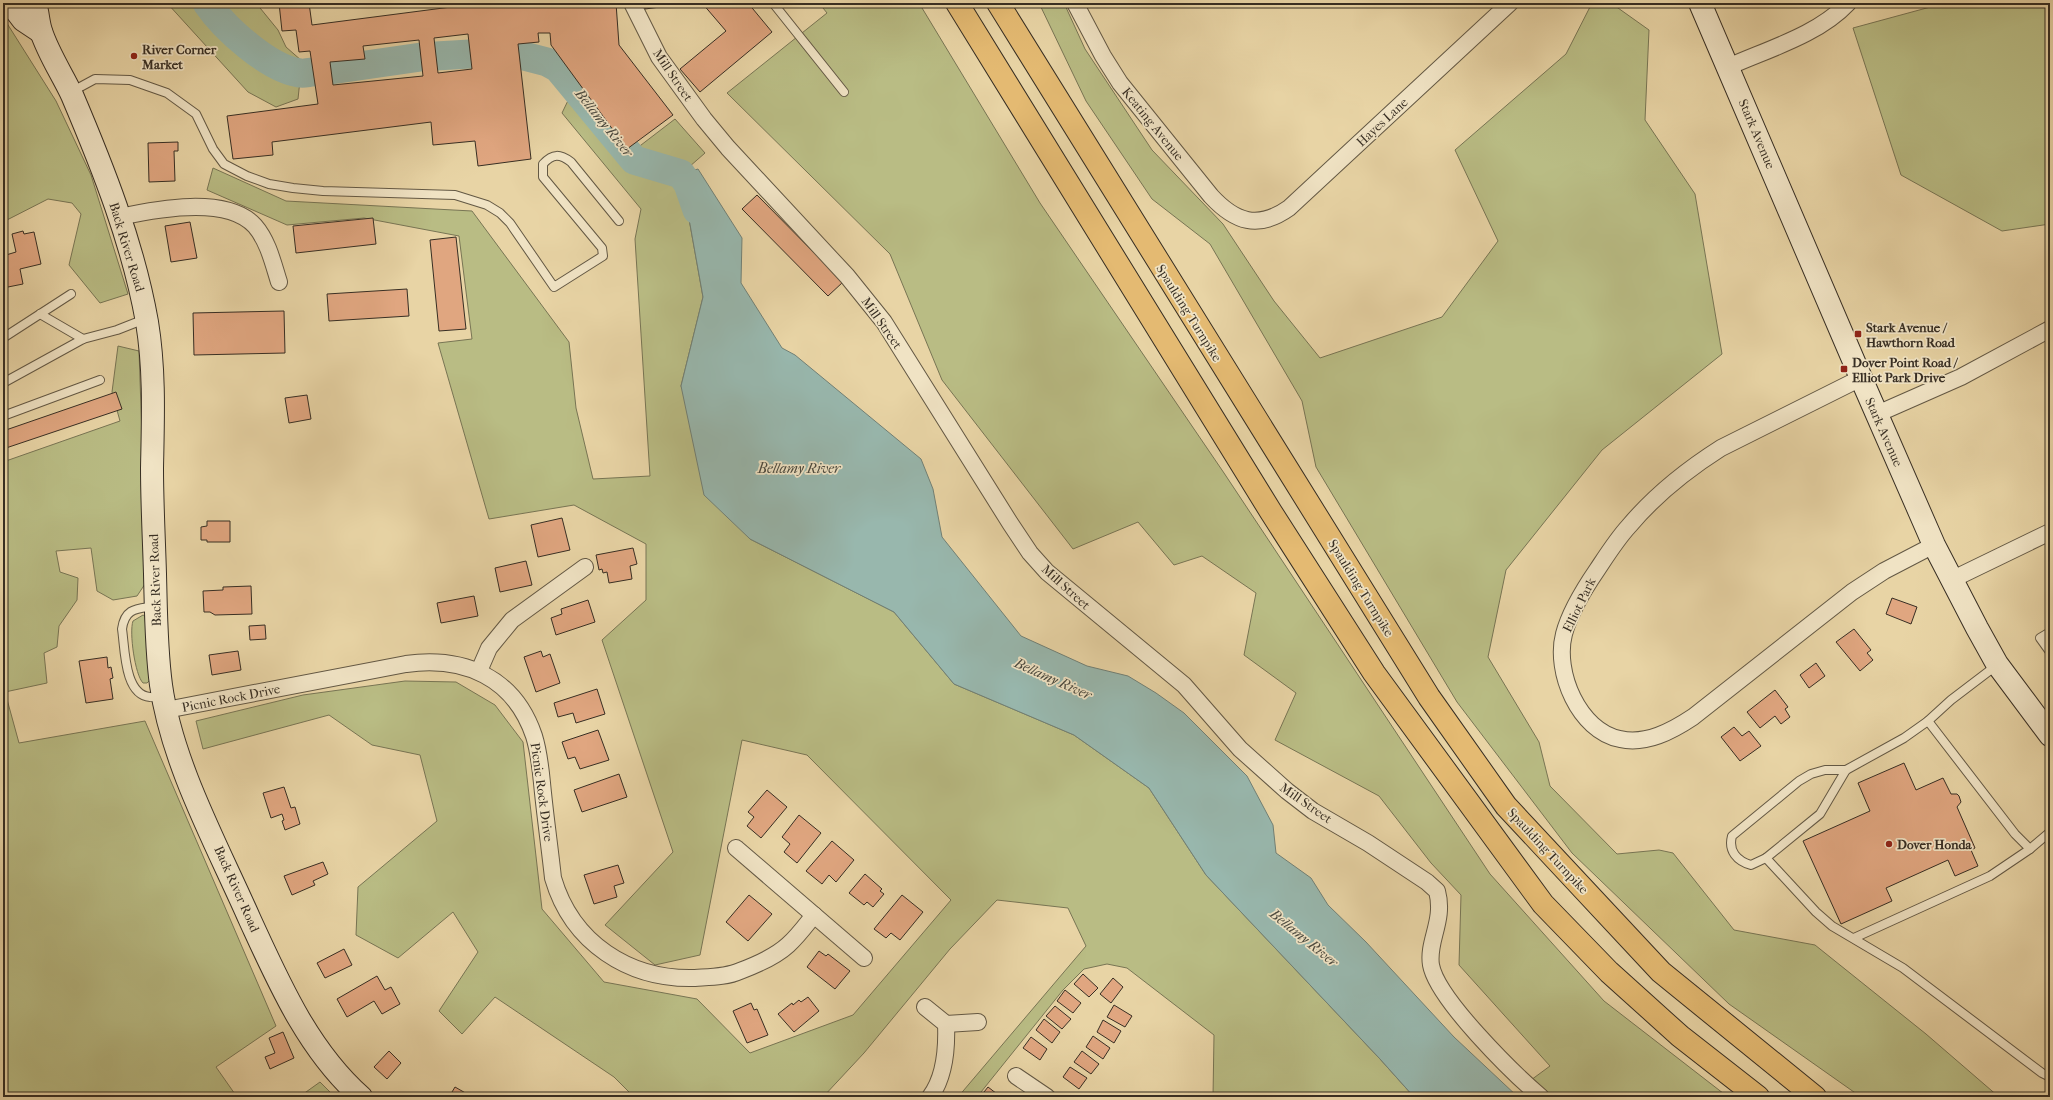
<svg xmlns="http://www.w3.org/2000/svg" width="2053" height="1100" font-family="'IM FELL French Canon',serif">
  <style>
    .green { fill: #b9bc84; stroke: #787554 }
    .water { fill: #98b7ad; stroke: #718076 }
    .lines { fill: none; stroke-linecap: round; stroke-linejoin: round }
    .river { stroke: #98b7ad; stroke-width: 29 }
    .building { fill: #e0a680; stroke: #372e23; fill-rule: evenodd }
    .lane-casing { stroke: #635844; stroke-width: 10 }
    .street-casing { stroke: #635844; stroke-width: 18 }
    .secondary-casing { stroke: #372e23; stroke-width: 24 }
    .highway-casing { stroke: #372e23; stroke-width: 24 }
    .lane { stroke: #f0e3c4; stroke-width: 8 }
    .street { stroke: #f0e3c4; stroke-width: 16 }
    .secondary { stroke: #f0e3c4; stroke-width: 22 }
    .highway { stroke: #e4ba72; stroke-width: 22 }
    .poi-dot { fill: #8f2418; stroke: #f0e3c4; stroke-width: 1.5 }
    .labels { text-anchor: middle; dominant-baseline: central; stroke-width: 3.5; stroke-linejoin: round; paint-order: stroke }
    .poi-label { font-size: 13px; font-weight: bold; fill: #372e23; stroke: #f0e3c4; text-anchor: start }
    .street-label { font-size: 13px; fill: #372e23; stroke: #f0e3c4 }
    .water-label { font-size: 14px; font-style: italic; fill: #4a493f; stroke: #f0e3c4 }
  </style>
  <rect width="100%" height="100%" fill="#e8d4a5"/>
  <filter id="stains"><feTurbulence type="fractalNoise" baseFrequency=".005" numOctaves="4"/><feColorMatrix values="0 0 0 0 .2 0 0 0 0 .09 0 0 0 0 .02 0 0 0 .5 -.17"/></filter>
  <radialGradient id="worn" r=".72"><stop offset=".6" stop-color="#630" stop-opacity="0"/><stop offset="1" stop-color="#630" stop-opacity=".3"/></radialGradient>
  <g class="green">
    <path d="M167,3H256L278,30L286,47L302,61L298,99L276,107L248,92Z"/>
    <path d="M819,3H919L1040,203L1224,473L1490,874L1604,1001L1728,1097H1550L1531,1080L1550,1066L1459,965L1461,895L1431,863L1379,796L1275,740L1296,693L1244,655L1256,593L1202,556L1174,565L1138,522L1073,549L942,380L890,254L727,93L827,13Z"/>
    <path d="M1039,3H1064L1085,49L1152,150L1223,224L1274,301L1320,358L1442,317L1498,241L1455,150L1566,54L1592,3H1611L1649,30L1645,120L1695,194L1722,354L1602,450L1506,570L1488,657L1539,742L1550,786L1617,854L1659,850L1673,853L1734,930L1815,945L1926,1034L1999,1097H1861L1729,1004L1572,853L1457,702L1316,467L1302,401L1210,244L1152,199L1086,101Z"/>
    <path d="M1945,3H2050V224L2002,231L1901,175L1853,28Z"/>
    <path d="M3,17L56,101L91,175L128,294L100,303L69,265L81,214L72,203L48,199L3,222Z"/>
    <path d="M575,86L628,155L675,119L705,153L681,174L703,297L681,386L750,539L894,612L954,684L1074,735L1149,788L1206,875L1380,1059L1414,1097H1213L1214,1035L1127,968L1107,964L1084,969L1063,990L977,1097H958L1086,946L1068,908L997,900L950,949L864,1053L823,1097H634L614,1077L495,997L462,1034L439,1011L478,952L453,912L398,958L356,935L358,887L437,821L420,755L372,745L329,715L203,749L196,721L303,695L405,681L456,682L495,705L523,742L542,909L604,982L697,999L750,1053L853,1015L951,900L807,755L742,740L700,955L655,965L605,925L673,852L602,640L646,600V544L574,505L489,519L438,343L472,339L459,236L364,218L287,225L207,190L213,168L286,201L472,211L569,342L576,408L593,479L650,476L635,239L641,209L562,113Z"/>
    <path d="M118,346L139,351L147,581L137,596L113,600L97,591L91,548L56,551L60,572L78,578L77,600L59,626L57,647L44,653L47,683L5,692L19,743L145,721L276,1026L216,1067L237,1097H3V462L120,421L112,392Z"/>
    <path d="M143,615L145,616L150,680L147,683H143C135,675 129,632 133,621Z"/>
    <path d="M320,1082L335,1097H299Z"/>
  </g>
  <path class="water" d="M698,169L742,238L741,283L782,348L795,355L921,459L933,489L942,537L1021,636L1087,666L1128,676L1156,693L1184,713L1247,776L1273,825L1276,853L1311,878L1328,905L1366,942L1454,1037L1518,1097H1414L1380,1059L1206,875L1149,788L1074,735L954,684L894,612L750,539L704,495L681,386L703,297L681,174Z"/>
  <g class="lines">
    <g class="river">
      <path d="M207,3C224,28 269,69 300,73C304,74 309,72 313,72"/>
      <path d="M520,55L547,62L558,68L634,160L681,174L688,184L697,210"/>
      <path d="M436,56L470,54"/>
      <path d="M331,70L421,57"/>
    </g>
  </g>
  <g class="building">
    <path d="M279,3H309L312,25L482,3H616L619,45L673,115L627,149L551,45L550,33H538L539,42L518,44L531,159L478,166L475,141L433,145L431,122L272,142L273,155L233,159L227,116L318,104L310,51L299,52L296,30L282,31ZM468,34L472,69L438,73L434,38ZM419,40L423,76L333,85L330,62L365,59L363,46Z"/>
    <path d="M644,3H690L645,9Z"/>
    <path d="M702,3H748L772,32L700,92L680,69L726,31Z"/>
    <path d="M178,142V151H174L175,181L149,182L148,143Z"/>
    <path d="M757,195L843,282L828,296L742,209Z"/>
    <path d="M373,218L376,244L296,253L293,226Z"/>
    <path d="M190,222L197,258L171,262L165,226Z"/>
    <path d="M23,231L24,234L34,232L41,264L20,269L23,284L3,288V253H6V255L16,252L12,234Z"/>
    <path d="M456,237L466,329L439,331L430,240Z"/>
    <path d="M407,289L409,316L329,321L327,294Z"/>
    <path d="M284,311L285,353L194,355L193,313Z"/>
    <path d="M116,392L122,409L3,449V431Z"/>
    <path d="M307,395L311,419L289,423L285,398Z"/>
    <path d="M562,518L570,550L538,557L531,525Z"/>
    <path d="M207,521H230V542H207V540H201V527L207,526Z"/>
    <path d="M633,548L637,564L630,566L632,579L609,583L607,572L603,573L602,569L599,570L596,555Z"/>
    <path d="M526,561L532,585L500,592L495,568Z"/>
    <path d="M251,586L252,614L215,615L210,612H204L203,591L223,590V587Z"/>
    <path d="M474,596L478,616L441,623L437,603Z"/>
    <path d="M1892,598L1917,607L1911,624L1886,614Z"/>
    <path d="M588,600L595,622L556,635L551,618L562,614L561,609Z"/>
    <path d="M265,625L266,639L250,640L249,626Z"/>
    <path d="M1854,629L1871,650L1867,653L1873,660L1860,671L1836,642Z"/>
    <path d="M238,651L241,670L212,675L209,655Z"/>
    <path d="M541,651L543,657L550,654L560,683L536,692L524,657Z"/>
    <path d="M107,657L108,668L111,667L113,678L110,679L113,699L86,703L79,661Z"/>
    <path d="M1816,663L1825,676L1809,688L1800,675Z"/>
    <path d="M597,689L605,714L576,723L573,713L558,717L554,703Z"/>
    <path d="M1775,690L1788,707L1785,709L1790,717L1781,724L1775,716L1760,728L1747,712Z"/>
    <path d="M1734,727L1742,736L1749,731L1761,746L1740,761L1721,737Z"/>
    <path d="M598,730L609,760L580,769L575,757L568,759L562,742Z"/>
    <path d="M1904,763L1916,790L1943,778L1951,794H1957L1959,796L1961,802L1957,807L1975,848L1971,850L1978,866L1955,876L1948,860L1886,888L1892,901L1841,924L1803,841L1870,811L1858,783Z"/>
    <path d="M619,774L627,797L582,812L574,790Z"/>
    <path d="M284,787L291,808L295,807L300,824L285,830L282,821L284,820L282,814L271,818L263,793Z"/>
    <path d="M767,790L787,807L761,838L747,826L754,817L748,812Z"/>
    <path d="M799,815L821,833L797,863L784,852L790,844L782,837Z"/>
    <path d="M832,841L854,860L836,882L829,875L822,884L806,871Z"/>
    <path d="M323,862L328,874L313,881L315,885L292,895L284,876Z"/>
    <path d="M618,865L624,883L614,886L617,897L594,904L584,875Z"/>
    <path d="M865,874L882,889L880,891L884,894L873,907L867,902L864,905L849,893Z"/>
    <path d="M749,895L772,914L748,941L726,922Z"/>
    <path d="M902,895L923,912L900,940L891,933L886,938L874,929Z"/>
    <path d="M344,949L352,965L325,978L317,963Z"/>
    <path d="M819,951L826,956L828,954L850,971L835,989L807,967Z"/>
    <path d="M1083,974L1098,988L1089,997L1074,984Z"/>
    <path d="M377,976L385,990L391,987L400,1004L382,1014L374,1001L347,1017L337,999Z"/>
    <path d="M1113,978L1123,987L1111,1003L1100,994Z"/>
    <path d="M1065,990L1081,1003L1073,1013L1057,1001Z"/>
    <path d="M808,997L819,1011L794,1032L778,1014L792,1003L793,1005L799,1000L801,1002Z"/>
    <path d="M751,1003L754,1010L757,1009L768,1035L747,1043L733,1011Z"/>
    <path d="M1114,1005L1132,1016L1125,1027L1107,1017Z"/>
    <path d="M1055,1006L1071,1019L1062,1029L1046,1016Z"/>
    <path d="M1044,1019L1060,1032L1052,1043L1036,1030Z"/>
    <path d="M1103,1020L1121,1031L1114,1043L1097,1032Z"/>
    <path d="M283,1032L294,1058L270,1069L265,1057L275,1053L269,1038Z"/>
    <path d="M1093,1036L1110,1048L1103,1059L1086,1047Z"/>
    <path d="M1031,1037L1047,1049L1040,1060L1023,1048Z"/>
    <path d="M389,1051L401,1063L387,1079L374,1067Z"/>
    <path d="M1082,1051L1099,1064L1091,1074L1074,1062Z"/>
    <path d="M1070,1067L1087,1078L1079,1089L1063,1077Z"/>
    <path d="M455,1087L469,1095L468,1097H449Z"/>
    <path d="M988,1087L1001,1097H980Z"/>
  </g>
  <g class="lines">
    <defs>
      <g id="lane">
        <path d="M773,3L844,92"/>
        <path d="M71,92L95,79L130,80L167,93L196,114L213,149L224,164L247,176L269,184L293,188L323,191L455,195L487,205L500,213L510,223L554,287L603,256L602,248L543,177V164C553,153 560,154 571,162L619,221"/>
        <path d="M40,314L83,339"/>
        <path d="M3,338L71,294"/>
        <path d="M3,383L83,339L117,330L145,319"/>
        <path d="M3,416L100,380"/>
        <path d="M155,606C138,609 125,607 122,629C125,648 124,695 150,697C154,698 158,696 162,696"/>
        <path d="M2050,632L2040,638L2050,652"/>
        <path d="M1997,665L1951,700L1928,721L2015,834L2030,849L2050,832"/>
        <path d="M1928,721L1904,738L1846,770L1820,814L1766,858L1816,912L1832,926L1903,968L2042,1073L2050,1077"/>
        <path d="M1766,858L1751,865C1737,861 1728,851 1732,836L1799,781L1811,774L1825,770H1846"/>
        <path d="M1854,938L1990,876L2030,849"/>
      </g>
      <g id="street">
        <path d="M632,3L659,57L704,119L728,148L847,276L884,322L1010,523L1030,553L1047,572L1184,685L1240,749L1287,791L1313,811L1368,843L1427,882L1437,891C1445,921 1427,941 1431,965C1437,999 1514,1074 1541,1097"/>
        <path d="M1075,3L1103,56L1120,83L1211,196C1235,222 1258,230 1289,208L1510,3"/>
        <path d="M1728,67C1768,49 1818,35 1848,3"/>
        <path d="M120,217C156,209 227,195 255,226C268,241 273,263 279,282"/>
        <path d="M1861,378L1721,448C1688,469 1655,495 1629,526C1617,539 1607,555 1597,570C1584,589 1570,611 1564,634C1554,672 1579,731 1620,739C1646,745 1672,731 1693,717L1852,592L1884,571L1934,545"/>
        <path d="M1877,414L1961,377L2050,329"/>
        <path d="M1951,580L2050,532"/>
        <path d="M479,671L489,648L512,620L585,567"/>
        <path d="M166,710L406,664C464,656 514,677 534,736C540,755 541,774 543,793C546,822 550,850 553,878C572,943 629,980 695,978C710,977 727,977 740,971C756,965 776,956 788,945C798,936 806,925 814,915"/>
        <path d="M736,848L864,958"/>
        <path d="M925,1007L946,1024C947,1048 945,1077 930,1097"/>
        <path d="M946,1024L978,1022"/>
        <path d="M1016,1076L1047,1097"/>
      </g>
      <g id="secondary">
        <path d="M10,3L23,20L41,32"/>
        <path d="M35,3C38,12 38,22 41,31C48,53 62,74 72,95C103,168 133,243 147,322C155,371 153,419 152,468C152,503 154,539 155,574C156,611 156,648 161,685C172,764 218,847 250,920C279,983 308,1050 361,1097"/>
        <path d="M1700,3L1861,378L1934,545L1977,628L1997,664L2050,735"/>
      </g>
      <g id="highway">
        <path d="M957,3L1271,512L1374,673L1543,904L1609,972L1680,1036L1758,1097"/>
        <path d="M998,3L1429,697L1506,806L1661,972L1815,1097"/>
      </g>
    </defs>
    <use href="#lane" class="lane-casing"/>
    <use href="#street" class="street-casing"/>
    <use href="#secondary" class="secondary-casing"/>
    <use href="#highway" class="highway-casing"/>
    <use href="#lane" class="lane"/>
    <use href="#street" class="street"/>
    <use href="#secondary" class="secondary"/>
    <use href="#highway" class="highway"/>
  </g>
  <g class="poi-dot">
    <circle cx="134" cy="56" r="4"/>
    <rect x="1854" y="330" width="8" height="8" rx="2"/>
    <rect x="1840" y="365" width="8" height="8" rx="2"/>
    <circle cx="1889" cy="844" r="4"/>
  </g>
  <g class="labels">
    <g class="poi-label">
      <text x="142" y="49">River Corner<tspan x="142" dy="15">Market</tspan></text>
      <text x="1866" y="327">Stark Avenue /<tspan x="1866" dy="15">Hawthorn Road</tspan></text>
      <text x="1852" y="362">Dover Point Road /<tspan x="1852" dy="15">Elliot Park Drive</tspan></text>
      <text x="1897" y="844">Dover Honda</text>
    </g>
    <g class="street-label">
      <text transform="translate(673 75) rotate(56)">Mill Street</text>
      <text transform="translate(1382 122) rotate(-43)">Hayes Lane</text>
      <text transform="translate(1153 124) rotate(51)">Keating Avenue</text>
      <text transform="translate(1757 134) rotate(67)">Stark Avenue</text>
      <text transform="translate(127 247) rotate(73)">Back River Road</text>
      <text transform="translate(1189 313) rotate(58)">Spaulding Turnpike</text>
      <text transform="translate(882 323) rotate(55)">Mill Street</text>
      <text transform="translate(1884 432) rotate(66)">Stark Avenue</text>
      <text transform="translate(155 580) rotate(-92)">Back River Road</text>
      <text transform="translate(1066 587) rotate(42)">Mill Street</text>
      <text transform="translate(1361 588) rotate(58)">Spaulding Turnpike</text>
      <text transform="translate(1579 605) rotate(-64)">Elliot Park</text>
      <text transform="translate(231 698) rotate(-11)">Picnic Rock Drive</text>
      <text transform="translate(542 792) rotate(82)">Picnic Rock Drive</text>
      <text transform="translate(1306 803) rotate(35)">Mill Street</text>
      <text transform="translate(1548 851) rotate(47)">Spaulding Turnpike</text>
      <text transform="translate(237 889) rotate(66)">Back River Road</text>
    </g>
    <g class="water-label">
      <text transform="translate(604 123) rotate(51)">Bellamy River</text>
      <text x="799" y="468">Bellamy River</text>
      <text transform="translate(1053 679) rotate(24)">Bellamy River</text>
      <text transform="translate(1304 938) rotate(39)">Bellamy River</text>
    </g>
  </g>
  <rect width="2053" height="1100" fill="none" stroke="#e8d4a5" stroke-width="16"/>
  <rect x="4" y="4" width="2045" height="1092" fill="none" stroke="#372e23" stroke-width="2"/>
  <rect x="8" y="8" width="2037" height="1084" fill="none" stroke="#372e23"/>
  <rect width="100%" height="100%" filter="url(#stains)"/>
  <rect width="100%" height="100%" fill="url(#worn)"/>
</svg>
